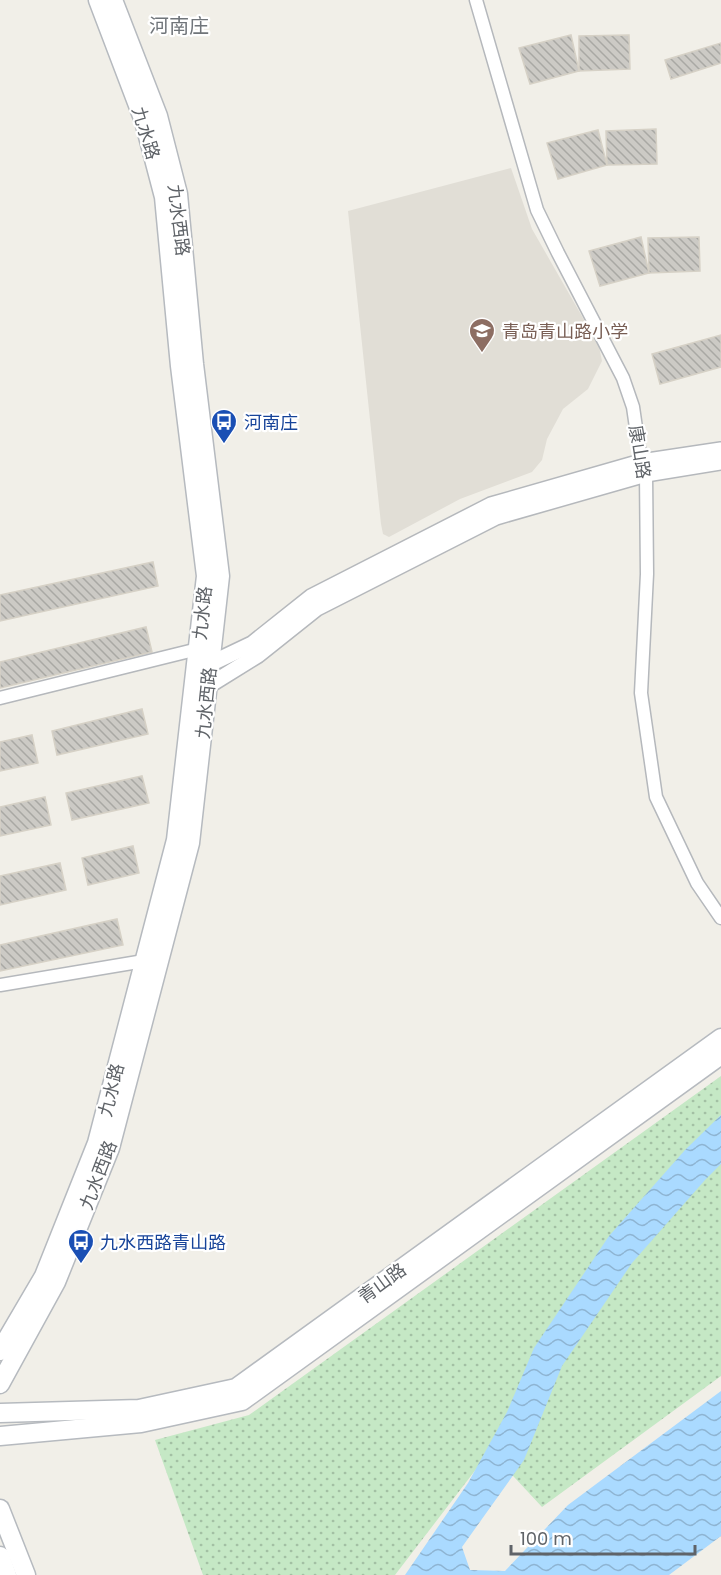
<svg xmlns="http://www.w3.org/2000/svg" width="721" height="1575" font-family="Poppins,'Noto Sans SC',sans-serif">
  <style>
    .education { fill: #e1ded6 }
    .park { fill: url(#park-dots) }
    .water { fill: url(#water-waves) }
    .building { fill: url(#building-back-hatch); stroke: #d6d1c6; stroke-width: 1.5 }
    .lines { fill: none; stroke-linecap: round; stroke-linejoin: round }
    .minor-casing { stroke: #b5b8bc; stroke-width: 15 }
    .tertiary-casing { stroke: #b5b8bc; stroke-width: 18 }
    .secondary-casing { stroke: #b6babf; stroke-width: 21 }
    .minor { stroke: #fff; stroke-width: 12 }
    .tertiary { stroke: #fff; stroke-width: 15 }
    .secondary { stroke: #fff; stroke-width: 18 }
    .labels { text-anchor: middle; dominant-baseline: central; stroke-width: 4.5; stroke-linejoin: round; paint-order: stroke }
    .street-label { font-size: 18px; fill: #5f6368; stroke: #fff }
    .education-label { font-size: 18px; fill: #785e54; stroke: #fff; text-anchor: start }
    .transit-label { font-size: 18px; fill: #164399; stroke: #fff; text-anchor: start }
    .neighbourhood-label { font-size: 20px; fill: #70757a; stroke: #fff }
  </style>
  <defs>
    <pattern id="park-dots" width="8" height="8" patternUnits="userSpaceOnUse" patternTransform="scale(1.5)"><rect width="8" height="8" fill="#c5e8c5"/><path d="M2 2h.1M6 6h.1" fill="none" stroke="#a3c0a4" stroke-width="1.8" stroke-linecap="round"/></pattern>
    <pattern id="water-waves" width="16" height="10" patternUnits="userSpaceOnUse" patternTransform="scale(1.5)"><rect width="16" height="10" fill="#aadaff"/><path d="M0 5q4-4 8 0t8 0" fill="none" stroke="#8eb4d2"/></pattern>
    <pattern id="building-back-hatch" width="6" height="6" patternUnits="userSpaceOnUse" patternTransform="scale(1.5)"><rect width="6" height="6" fill="#cccac5"/><path d="M-1 5l2 2M0 0l6 6M5-1l2 2" fill="none" stroke="#a9a8a4"/></pattern>
  </defs>
  <rect width="100%" height="100%" fill="#f1efe8"/>
  <path class="education" d="M511,168L532,229L599,346L602,361L588,389L563,409L547,439L542,460L532,472L460,499L389,537L383,534L381,524L348,211Z"/>
  <path class="park" d="M721,1076V1376L542,1507L490,1451L395,1575H203L155,1440L249,1415Z"/>
  <path class="water" d="M721,1115V1164L705,1180L632,1263L562,1366L524,1460L462,1547L470,1570L505,1571L568,1505L721,1391V1536L669,1575H405L468,1483L507,1412L534,1348L609,1236L685,1150Z"/>
  <g class="building">
    <path d="M571,35L579,71L530,84L519,48Z"/>
    <path d="M629,35L630,69L579,71V36Z"/>
    <path d="M721,43V63L671,79L665,60Z"/>
    <path d="M656,129L657,164L607,165L606,131Z"/>
    <path d="M598,130L607,165L558,179L547,143Z"/>
    <path d="M641,237L649,273L600,286L589,251Z"/>
    <path d="M699,237L700,271L649,273L648,238Z"/>
    <path d="M721,335V367L660,384L652,354Z"/>
    <path d="M153,562L158,586L0,621V595Z"/>
    <path d="M146,627L152,652L0,688V662Z"/>
    <path d="M142,709L148,734L57,755L52,731Z"/>
    <path d="M32,735L38,763L0,771V742Z"/>
    <path d="M142,776L149,803L72,820L66,793Z"/>
    <path d="M45,797L51,825L0,836V807Z"/>
    <path d="M133,846L139,873L88,885L82,858Z"/>
    <path d="M60,863L66,890L0,905V876Z"/>
    <path d="M117,919L123,945L0,971V945Z"/>
  </g>
  <g class="lines">
    <defs>
      <g id="minor">
        <path d="M476,0L537,210L558,253L623,378L633,407L641,462L646,474L647,574L641,693L656,797L697,883L721,918"/>
        <path d="M0,698L198,649"/>
        <path d="M0,985L144,961"/>
      </g>
      <g id="tertiary">
        <path d="M201,665L210,664L252,644L311,597L491,505L641,462L721,450"/>
        <path d="M200,685L208,686L258,655L317,608L496,517L646,474L721,462"/>
      </g>
      <g id="secondary">
        <path d="M0,1351L44,1276L97,1143L176,840L206,576L180,366L164,197L144,121L98,0"/>
        <path d="M0,1384L56,1282L110,1148L190,843L220,576L194,364L178,194L158,116L113,0"/>
        <path d="M0,1413L139,1409L236,1388L721,1038"/>
        <path d="M0,1436L141,1423L242,1401L721,1055"/>
        <path d="M0,1509L26,1575"/>
        <path d="M0,1556L7,1575"/>
      </g>
    </defs>
    <use href="#minor" class="minor-casing"/>
    <use href="#tertiary" class="tertiary-casing"/>
    <use href="#secondary" class="secondary-casing"/>
    <use href="#minor" class="minor"/>
    <use href="#tertiary" class="tertiary"/>
    <use href="#secondary" class="secondary"/>
  </g>
  <defs>
    <symbol id="school-pin" viewBox="-11 -11 22 30"><path d="M0 17L-7.5 6A9.5 9.5 0 1 1 7.5 6Z" fill="#8d6e63" stroke="#fff"/><path d="M0-5L7-2L0 1L-7-2ZM-4 1L0 2.5L4 1V4Q0 6-4 4Z" fill="#fff"/></symbol>
    <symbol id="bus-pin" viewBox="-11 -11 22 30"><path d="M0 17L-7.5 6A9.5 9.5 0 1 1 7.5 6Z" fill="#1a4fb4" stroke="#fff"/><path d="M-5-6H5V4H4V6H2V4H-2V6H-4V4H-5ZM-3.5-4V0h7V-4ZM-3.5 1.2v1.5H-2V1.2ZM2 1.2v1.5H3.5V1.2Z" fill="#fff"/></symbol>
  </defs>
  <g fill-rule="evenodd">
    <use href="#school-pin" x="467" y="316" width="30" height="40"/>
    <use href="#bus-pin" x="209" y="407" width="30" height="40"/>
    <use href="#bus-pin" x="66" y="1227" width="30" height="40"/>
  </g>
  <g class="labels">
    <g class="street-label">
      <text transform="translate(146 133) rotate(73)">九水路</text>
      <text transform="translate(179 220) rotate(83)">九水西路</text>
      <text transform="translate(640 452) rotate(81)">康山路</text>
      <text transform="translate(202 613) rotate(-84)">九水路</text>
      <text transform="translate(206 703) rotate(-84)">九水西路</text>
      <text transform="translate(111 1090) rotate(-76)">九水路</text>
      <text transform="translate(98 1175) rotate(-69)">九水西路</text>
      <text transform="translate(382 1283) rotate(-36)">青山路</text>
    </g>
    <g class="education-label">
      <text x="502" y="331">青岛青山路小学</text>
    </g>
    <g class="transit-label">
      <text x="244" y="422">河南庄</text>
      <text x="100" y="1242">九水西路青山路</text>
    </g>
    <g class="neighbourhood-label">
      <text x="179" y="26">河南庄</text>
    </g>
  </g>
  <path d="M511 1545v9h184v-9" fill="none" stroke="#5f6368" stroke-width="3"/>
  <text x="520" y="1545" font-size="18" fill="#5f6368" stroke="#ffffff" stroke-width="4.5" paint-order="stroke">100 m</text>
</svg>
